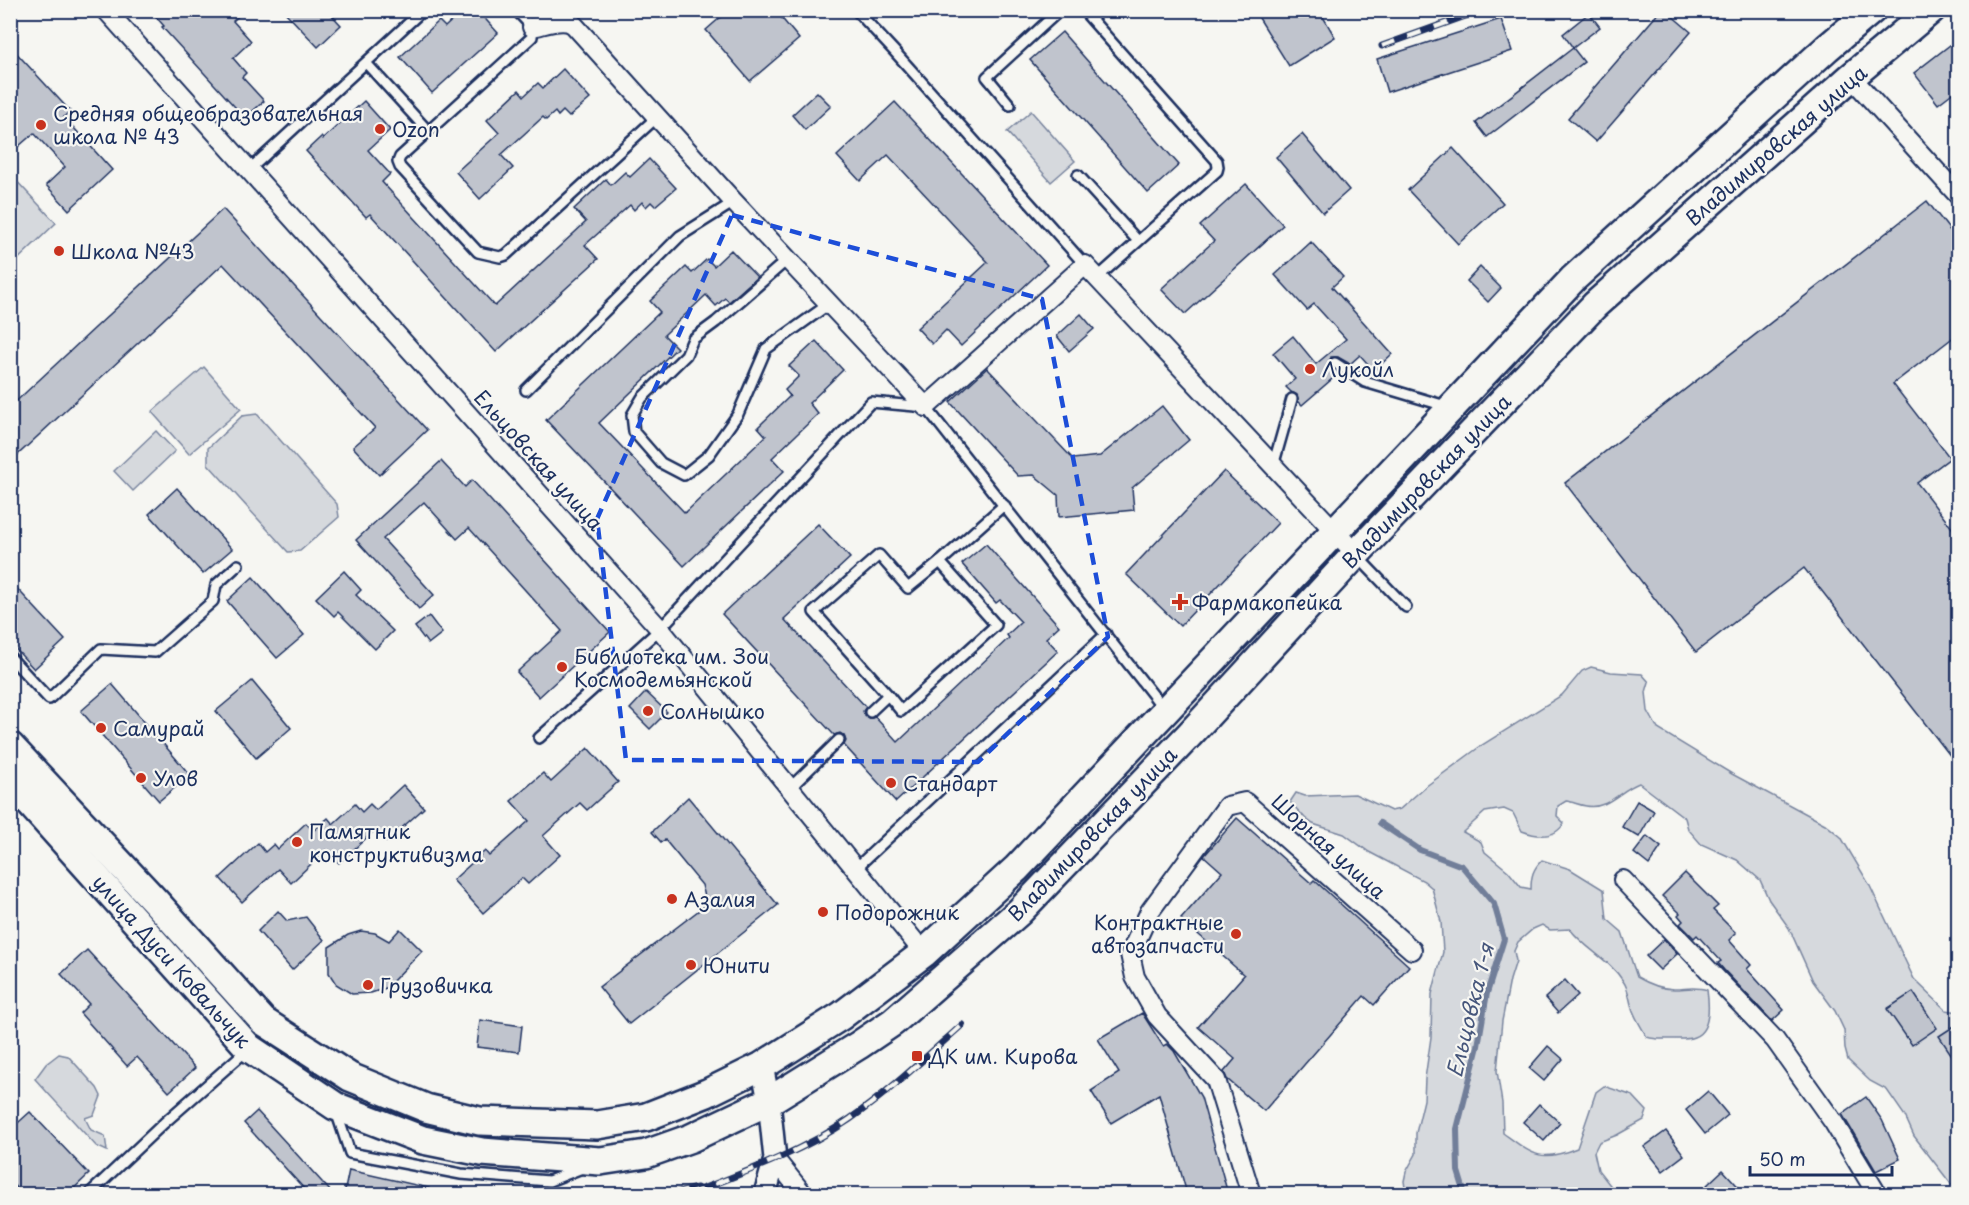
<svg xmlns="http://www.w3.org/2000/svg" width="1969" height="1205" font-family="'Playpen Sans',sans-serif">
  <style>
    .green { fill: #d6d9dd; stroke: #78849e; stroke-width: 1.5 }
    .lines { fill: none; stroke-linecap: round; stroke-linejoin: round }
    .stream { stroke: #717e99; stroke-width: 6 }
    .building { fill: #c0c4cd; stroke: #1b2f5e; stroke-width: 1.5 }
    .service-casing { stroke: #1b2f5e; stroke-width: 14 }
    .minor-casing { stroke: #1b2f5e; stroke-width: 22 }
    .tertiary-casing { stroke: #1b2f5e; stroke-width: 26 }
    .primary-casing { stroke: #1b2f5e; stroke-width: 32 }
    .service { stroke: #f6f6f2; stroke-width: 9 }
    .minor { stroke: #f6f6f2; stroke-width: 18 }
    .tertiary { stroke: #f6f6f2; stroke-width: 21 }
    .primary { stroke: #f6f6f2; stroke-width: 27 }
    .rail-casing { stroke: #1b2f5e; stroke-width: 7 }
    .rail { stroke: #f6f6f2; stroke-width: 4.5; stroke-dasharray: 14; stroke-linecap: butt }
    .marked { fill: none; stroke: #1d4ed8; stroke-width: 4.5; stroke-dasharray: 12 8; stroke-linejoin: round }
    .poi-dot { fill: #c8321e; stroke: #f6f6f2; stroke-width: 2 }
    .labels { text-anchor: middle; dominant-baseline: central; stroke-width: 4.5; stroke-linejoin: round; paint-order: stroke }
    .poi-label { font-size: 20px; fill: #1b2f5e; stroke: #f6f6f2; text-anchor: start }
    .street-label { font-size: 20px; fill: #1b2f5e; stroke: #f6f6f2 }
    .water-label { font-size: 21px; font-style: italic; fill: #46567b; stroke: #f6f6f2 }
  </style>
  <rect width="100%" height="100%" fill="#f6f6f2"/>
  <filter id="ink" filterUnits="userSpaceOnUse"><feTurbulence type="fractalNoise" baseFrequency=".0167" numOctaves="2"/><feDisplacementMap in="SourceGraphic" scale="12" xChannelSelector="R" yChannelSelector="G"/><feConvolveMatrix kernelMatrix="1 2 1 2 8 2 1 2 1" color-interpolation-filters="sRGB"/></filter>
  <g filter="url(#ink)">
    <g class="green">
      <path d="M1031,111L1075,161L1051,182L1007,132Z"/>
      <path d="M11,175L56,223L11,266Z"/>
      <path d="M204,367L241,409L189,454L152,412Z"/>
      <path d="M257,414L337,504L339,517L300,551L288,552L208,464V448L242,416Z"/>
      <path d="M156,431L175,451L133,491L114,471Z"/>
      <path d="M1591,667L1611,672L1642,674L1649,682L1646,692L1648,711L1658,729L1732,774L1825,824L1841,837L1869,884L1914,979L1946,1010L1958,1012V1193L1914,1136L1905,1116L1887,1090L1870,1081L1848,1060L1845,1049L1844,1030L1835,1011L1813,981L1789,928L1769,900L1760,880L1737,860L1701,844L1688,829L1685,818L1639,783C1620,790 1608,810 1586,806C1579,805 1573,802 1566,801L1558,806L1557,816L1564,823C1555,839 1538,837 1522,831L1513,813L1504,809L1485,812L1463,832L1481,842L1485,852L1508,871L1521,887L1531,889C1531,876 1533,869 1542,860L1570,869L1604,890L1607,919L1622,932L1637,977C1649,984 1660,989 1674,989C1686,989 1695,986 1707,990C1709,1004 1711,1031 1694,1037C1687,1040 1678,1039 1670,1039C1661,1039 1656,1040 1647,1037C1642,1028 1635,1018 1632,1008C1629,999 1629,989 1623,981C1610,960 1585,949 1570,929L1550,930L1542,925L1533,929L1518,942L1514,951L1516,961L1510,980L1502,1021L1497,1071L1502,1103L1503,1133C1533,1155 1540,1163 1577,1148L1596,1092L1604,1086L1633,1096L1647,1111L1644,1120L1617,1135L1599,1142L1594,1152L1598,1170L1617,1194H1406L1404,1181L1406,1172L1416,1154V1133L1424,1100L1425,1079L1431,1037L1432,994L1443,952L1441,922L1432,888L1424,881L1369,852L1344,834L1313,824L1305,818L1290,802L1296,793L1305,796L1355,794L1391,811L1400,809L1425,787L1482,745L1562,695L1582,671Z"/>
      <path d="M59,1054L68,1056L97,1088L101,1096L94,1115L85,1118L91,1130L105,1136L107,1151L96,1146L35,1079L46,1064Z"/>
    </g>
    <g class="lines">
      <path class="stream" d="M1380,823L1420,850L1462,866L1494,904L1504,939L1487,993L1478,1046L1457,1129L1458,1171L1465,1194"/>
    </g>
    <g class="building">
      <path d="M150,10H245L233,21L251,41L233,58L246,73L242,77L264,101L245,118L162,27L164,26Z"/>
      <path d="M283,10H327L341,25L318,47Z"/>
      <path d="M463,10H477L498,33L432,93L400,57L439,21L445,27Z"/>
      <path d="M729,10H775L799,39L750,81L706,30Z"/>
      <path d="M1254,10H1319L1335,37L1289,66Z"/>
      <path d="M1661,10H1665L1691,32L1596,142L1568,118Z"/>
      <path d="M1589,13L1600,27L1573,48L1563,34Z"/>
      <path d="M1501,19L1512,51L1387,92L1377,59Z"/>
      <path d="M1062,32L1179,165L1148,193L1030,60Z"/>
      <path d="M1959,38V88L1938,104L1914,73Z"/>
      <path d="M10,46L70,111L64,117L112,170L69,210L46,185L65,167L34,133L19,146L10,137Z"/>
      <path d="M1573,48L1584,62L1487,137L1476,123Z"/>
      <path d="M563,69L590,99L569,117L563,111L558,116L555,112L546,120L543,117L501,155L513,168L480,199L456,172L499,133L487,120L519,90L524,96L538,83L543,88Z"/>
      <path d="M817,92L831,106L805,130L792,115Z"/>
      <path d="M364,101L390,130L368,150L390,174L382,182L495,306L586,222L574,209L606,179L611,185L625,172L630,177L649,159L676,188L655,206L651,202L646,207L642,202L634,210L630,205L585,245L598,259L496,352L370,214L366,217L306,151L321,137L323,139Z"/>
      <path d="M895,102L1047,265L961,346L946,330L932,344L917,328L988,262L888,155L860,181L837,156Z"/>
      <path d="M1302,134L1349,190L1323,213L1276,157Z"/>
      <path d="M1453,148L1503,203L1458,244L1408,190Z"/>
      <path d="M1246,184L1283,225L1185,314L1161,289L1214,241L1200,226Z"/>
      <path d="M1927,201L1959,242V333L1893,384L1950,458L1917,483L1959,537V767L1804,568L1696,652L1565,483Z"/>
      <path d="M223,209L427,430L379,475L353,447L375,428L223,264L10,462V407Z"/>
      <path d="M1311,242L1343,277L1332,287L1392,354L1374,371L1360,355L1350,364L1338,357H1331L1329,366L1339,373L1302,405L1298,401L1297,395L1291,392L1286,387L1295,379L1273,353L1293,336L1316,364L1346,339L1314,304L1307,310L1275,275Z"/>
      <path d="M731,250L757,277L729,302L725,298L716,306L706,295L664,335L677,348L599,423L685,513L766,436L758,427L790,396L785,390L799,376L789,366L816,341L843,370L809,403L818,414L772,458L784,471L684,566L546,420L660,312L650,301L686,267L692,273L707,259L714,266Z"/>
      <path d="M1480,267L1501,288L1488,302L1467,281Z"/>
      <path d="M1081,314L1094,329L1069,351L1057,336Z"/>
      <path d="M987,368L1073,459L1100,456L1162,406L1189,440L1132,488L1134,510L1059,517L1058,495L1034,475L1018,476L950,402Z"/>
      <path d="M441,461L465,487L472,480L610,632L539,697L517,672L562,631L469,528L457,539L424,502L383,539L434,595L419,609L356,540Z"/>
      <path d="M1224,471L1278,523L1180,626L1126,574Z"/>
      <path d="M177,488L232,549L203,574L149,514Z"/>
      <path d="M818,524L850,558L784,619L866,707L863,711L865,716L869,719L875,717L898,742L1009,638L1007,635L1021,622L1000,600L996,603L962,564L986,544L1059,626L1046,638L1058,651L896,802L844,745L846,741L844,736L840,733L834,735L722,614Z"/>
      <path d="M344,571L361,590L356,595L393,631L375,649L338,612L334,616L316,598Z"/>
      <path d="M253,577L304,635L277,658L227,601Z"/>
      <path d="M10,581L65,640L34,669L10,643Z"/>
      <path d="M429,616L442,633L428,644L415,627Z"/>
      <path d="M252,681L291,728L256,758L216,711Z"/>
      <path d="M112,684L190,775L159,801L81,711Z"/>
      <path d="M646,692L667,712L650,729L630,709Z"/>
      <path d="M588,748L618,782L587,810L580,803L543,836L560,855L528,884L522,878L483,913L453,880L485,851L489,856L529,821L511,801L543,773L551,782Z"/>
      <path d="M403,785L424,808L386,842L375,830L339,863L326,850L291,883L278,869L242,902L220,878L258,843L265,852L274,844L278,849L306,823L313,831L328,818L333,824L355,804L362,812L370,804L376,810Z"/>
      <path d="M688,797L778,905L629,1024L599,987L707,904L702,885L665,840L661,842L652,832Z"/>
      <path d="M1637,801L1654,811L1639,837L1622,827Z"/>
      <path d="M1237,818L1311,883L1314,880L1409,966L1374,1005L1364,996L1264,1111L1227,1079L1224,1072L1235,1059L1198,1027L1244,975L1181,919L1222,872L1204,856Z"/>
      <path d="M1647,836L1661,847L1649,865L1634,853Z"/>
      <path d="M1685,873L1718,906L1713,910L1736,933L1729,940L1751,965L1747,969L1784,1010L1772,1021L1724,970L1718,963L1721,961L1697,935L1694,938L1680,924L1683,921L1678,915L1680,913L1662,896Z"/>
      <path d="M278,911L287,921L306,917L324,940L292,970L258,931Z"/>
      <path d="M400,929L422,951L386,988L371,993L352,994L336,984L329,973V947L348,935L361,931L375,933L389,941Z"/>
      <path d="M1664,939L1677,954L1660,970L1646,956Z"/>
      <path d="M87,950L195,1068L169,1092L137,1057L127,1066L80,1013L89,1004L61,974Z"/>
      <path d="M1565,980L1578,995L1558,1013L1545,998Z"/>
      <path d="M1913,992L1937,1028L1912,1045L1887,1009Z"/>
      <path d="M1142,1013L1163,1046L1167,1044L1174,1051L1201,1097L1228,1194H1187L1159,1094L1111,1123L1091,1091L1119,1073L1098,1039Z"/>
      <path d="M480,1020L522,1026L519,1052L477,1047Z"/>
      <path d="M1959,1023V1066L1939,1036Z"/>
      <path d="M1548,1046L1563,1059L1544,1081L1529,1068Z"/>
      <path d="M1708,1091L1728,1115L1705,1134L1686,1110Z"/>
      <path d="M1866,1097L1882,1120L1900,1159L1876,1171L1842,1114Z"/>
      <path d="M1539,1104L1560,1123L1544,1141L1523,1122Z"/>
      <path d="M257,1111L333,1194H309L244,1123Z"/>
      <path d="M30,1112L89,1174L68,1194H23L10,1182V1130Z"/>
      <path d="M1666,1131L1684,1155L1663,1171L1644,1147Z"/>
      <path d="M349,1170L429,1188L428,1194H344Z"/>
      <path d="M1723,1170L1745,1194H1715L1707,1185Z"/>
    </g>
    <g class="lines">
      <defs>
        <g id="service">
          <path d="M516,10L532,27V37L400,157L398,162L400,167L478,252L500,257L506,255L657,117"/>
          <path d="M856,10L895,52L1085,265"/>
          <path d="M1083,10L1217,161L1218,167L1217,171L1097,278"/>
          <path d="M366,63L428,131"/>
          <path d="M1010,105L987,77L1060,10"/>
          <path d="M249,170L423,10"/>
          <path d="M1078,175L1138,241"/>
          <path d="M788,259L716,322L693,339L686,355L642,398L632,415L634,432L661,463L684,475L709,455L738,414L766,349L829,304"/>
          <path d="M1335,363L1365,382L1449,407"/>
          <path d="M526,390L680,236L734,202"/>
          <path d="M1273,466L1292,399"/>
          <path d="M1358,557L1406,607"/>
          <path d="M10,657L49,699L101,649L155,652L213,601L216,585L238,565"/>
          <path d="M888,695L814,612L879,555L908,588L940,562"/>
          <path d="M870,712L888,695L901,711L996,625L940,562L1004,505"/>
          <path d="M539,738L660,629L871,402L926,407L1164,709"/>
          <path d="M790,788L839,740"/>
          <path d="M855,869L1106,634"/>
          <path d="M336,1111L350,1153L461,1174L549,1181L582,1168"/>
          <path d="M89,1194L164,1123L247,1050"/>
        </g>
        <g id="minor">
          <path d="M106,10L660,629L924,953"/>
          <path d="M532,27C544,25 564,16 574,25L734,202L926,407L1085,265L1356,554"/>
          <path d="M1851,77L1958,195"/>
          <path d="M1623,880L1775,1040L1834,1123L1877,1194"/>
          <path d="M775,1159L803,1194"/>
          <path d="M1251,1194L1216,1080L1157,1016L1135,977L1130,954L1150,911L1227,806L1245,802L1412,950"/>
        </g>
        <path id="tertiary" d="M762,1066L769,1101L775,1159L765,1194"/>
        <g id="primary">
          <path d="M10,746L156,902L263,1021L350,1077L426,1108L480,1121L597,1125L646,1117L707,1093L762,1066L841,1016L924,953L1017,868L1573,279L1827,48L1872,10"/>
          <path d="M10,781L249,1048L335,1106L423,1140L482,1152L600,1161L646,1154L691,1138L769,1101L859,1045L893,1022L1019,912L1190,734L1356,554L1595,305L1851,77L1931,10"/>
        </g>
      </defs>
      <use href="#service" class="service-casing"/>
      <use href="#minor" class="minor-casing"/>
      <use href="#tertiary" class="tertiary-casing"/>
      <use href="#primary" class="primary-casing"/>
      <use href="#service" class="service"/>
      <use href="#minor" class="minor"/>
      <use href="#tertiary" class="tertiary"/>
      <use href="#primary" class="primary"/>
      <defs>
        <g id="rail">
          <path d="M1382,46L1482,10"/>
          <path d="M673,1194L697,1188"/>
          <path d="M689,1194C743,1173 802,1152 850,1119C890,1091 926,1057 962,1025"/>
        </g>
      </defs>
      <use href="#rail" class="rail-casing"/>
      <use href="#rail" class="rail"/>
    </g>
  </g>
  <path class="marked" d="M732,215L1042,299L1108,637L978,762L626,760L597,519Z"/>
  <g class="poi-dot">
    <circle cx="41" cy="125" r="6"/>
    <circle cx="380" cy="129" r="6"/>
    <circle cx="59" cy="251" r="6"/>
    <circle cx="1310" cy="369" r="6"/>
    <path d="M1177 593h6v6h6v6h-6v6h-6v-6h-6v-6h6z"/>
    <circle cx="562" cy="667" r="6"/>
    <circle cx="648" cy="711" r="6"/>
    <circle cx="101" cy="728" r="6"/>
    <circle cx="141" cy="778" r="6"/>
    <circle cx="891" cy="783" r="6"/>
    <circle cx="297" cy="842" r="6"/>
    <circle cx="672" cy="899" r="6"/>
    <circle cx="823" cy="912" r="6"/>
    <circle cx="1236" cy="934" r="6"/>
    <circle cx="691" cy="965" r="6"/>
    <circle cx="368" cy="985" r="6"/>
    <rect x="911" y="1050" width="12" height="12" rx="3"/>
  </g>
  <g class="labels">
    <g class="poi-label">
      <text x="53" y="113">Средняя общеобразовательная<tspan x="53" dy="23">школа № 43</tspan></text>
      <text x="392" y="129">Ozon</text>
      <text x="71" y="251">Школа №43</text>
      <text x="1322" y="369">Лукойл</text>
      <text x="1192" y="602">Фармакопейка</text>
      <text x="574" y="656">Библиотека им. Зои<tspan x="574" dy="23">Космодемьянской</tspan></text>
      <text x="660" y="711">Солнышко</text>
      <text x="113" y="728">Самурай</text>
      <text x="153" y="778">Улов</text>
      <text x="903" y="783">Стандарт</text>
      <text x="309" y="831">Памятник<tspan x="309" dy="23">конструктивизма</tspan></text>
      <text x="684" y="899">Азалия</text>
      <text x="835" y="912">Подорожник</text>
      <text x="1224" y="922" text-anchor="end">Контрактные<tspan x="1224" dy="23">автозапчасти</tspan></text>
      <text x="703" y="965">Юнити</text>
      <text x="380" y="985">Грузовичка</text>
      <text x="929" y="1056">ДК им. Кирова</text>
    </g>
    <g class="street-label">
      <text transform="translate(1776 145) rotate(-41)">Владимировская улица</text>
      <text transform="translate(539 460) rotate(48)">Ельцовская улица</text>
      <text transform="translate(1426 481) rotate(-46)">Владимировская улица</text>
      <text transform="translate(1092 834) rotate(-46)">Владимировская улица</text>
      <text transform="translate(1329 846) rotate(42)">Шорная улица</text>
      <text transform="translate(172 961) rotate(48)">улица Дуси Ковальчук</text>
    </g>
    <g class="water-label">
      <text transform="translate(1469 1010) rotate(-76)">Ельцовка 1-я</text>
    </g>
  </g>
  <rect width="1969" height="1205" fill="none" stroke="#f6f6f2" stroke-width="36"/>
  <rect x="18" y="18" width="1933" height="1169" fill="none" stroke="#1b2f5e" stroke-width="2" filter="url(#ink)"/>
  <path d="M1750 1166v9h142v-9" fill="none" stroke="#1b2f5e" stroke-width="3"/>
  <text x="1759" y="1166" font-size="18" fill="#1b2f5e" stroke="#f6f6f2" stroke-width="4.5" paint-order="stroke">50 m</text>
</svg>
